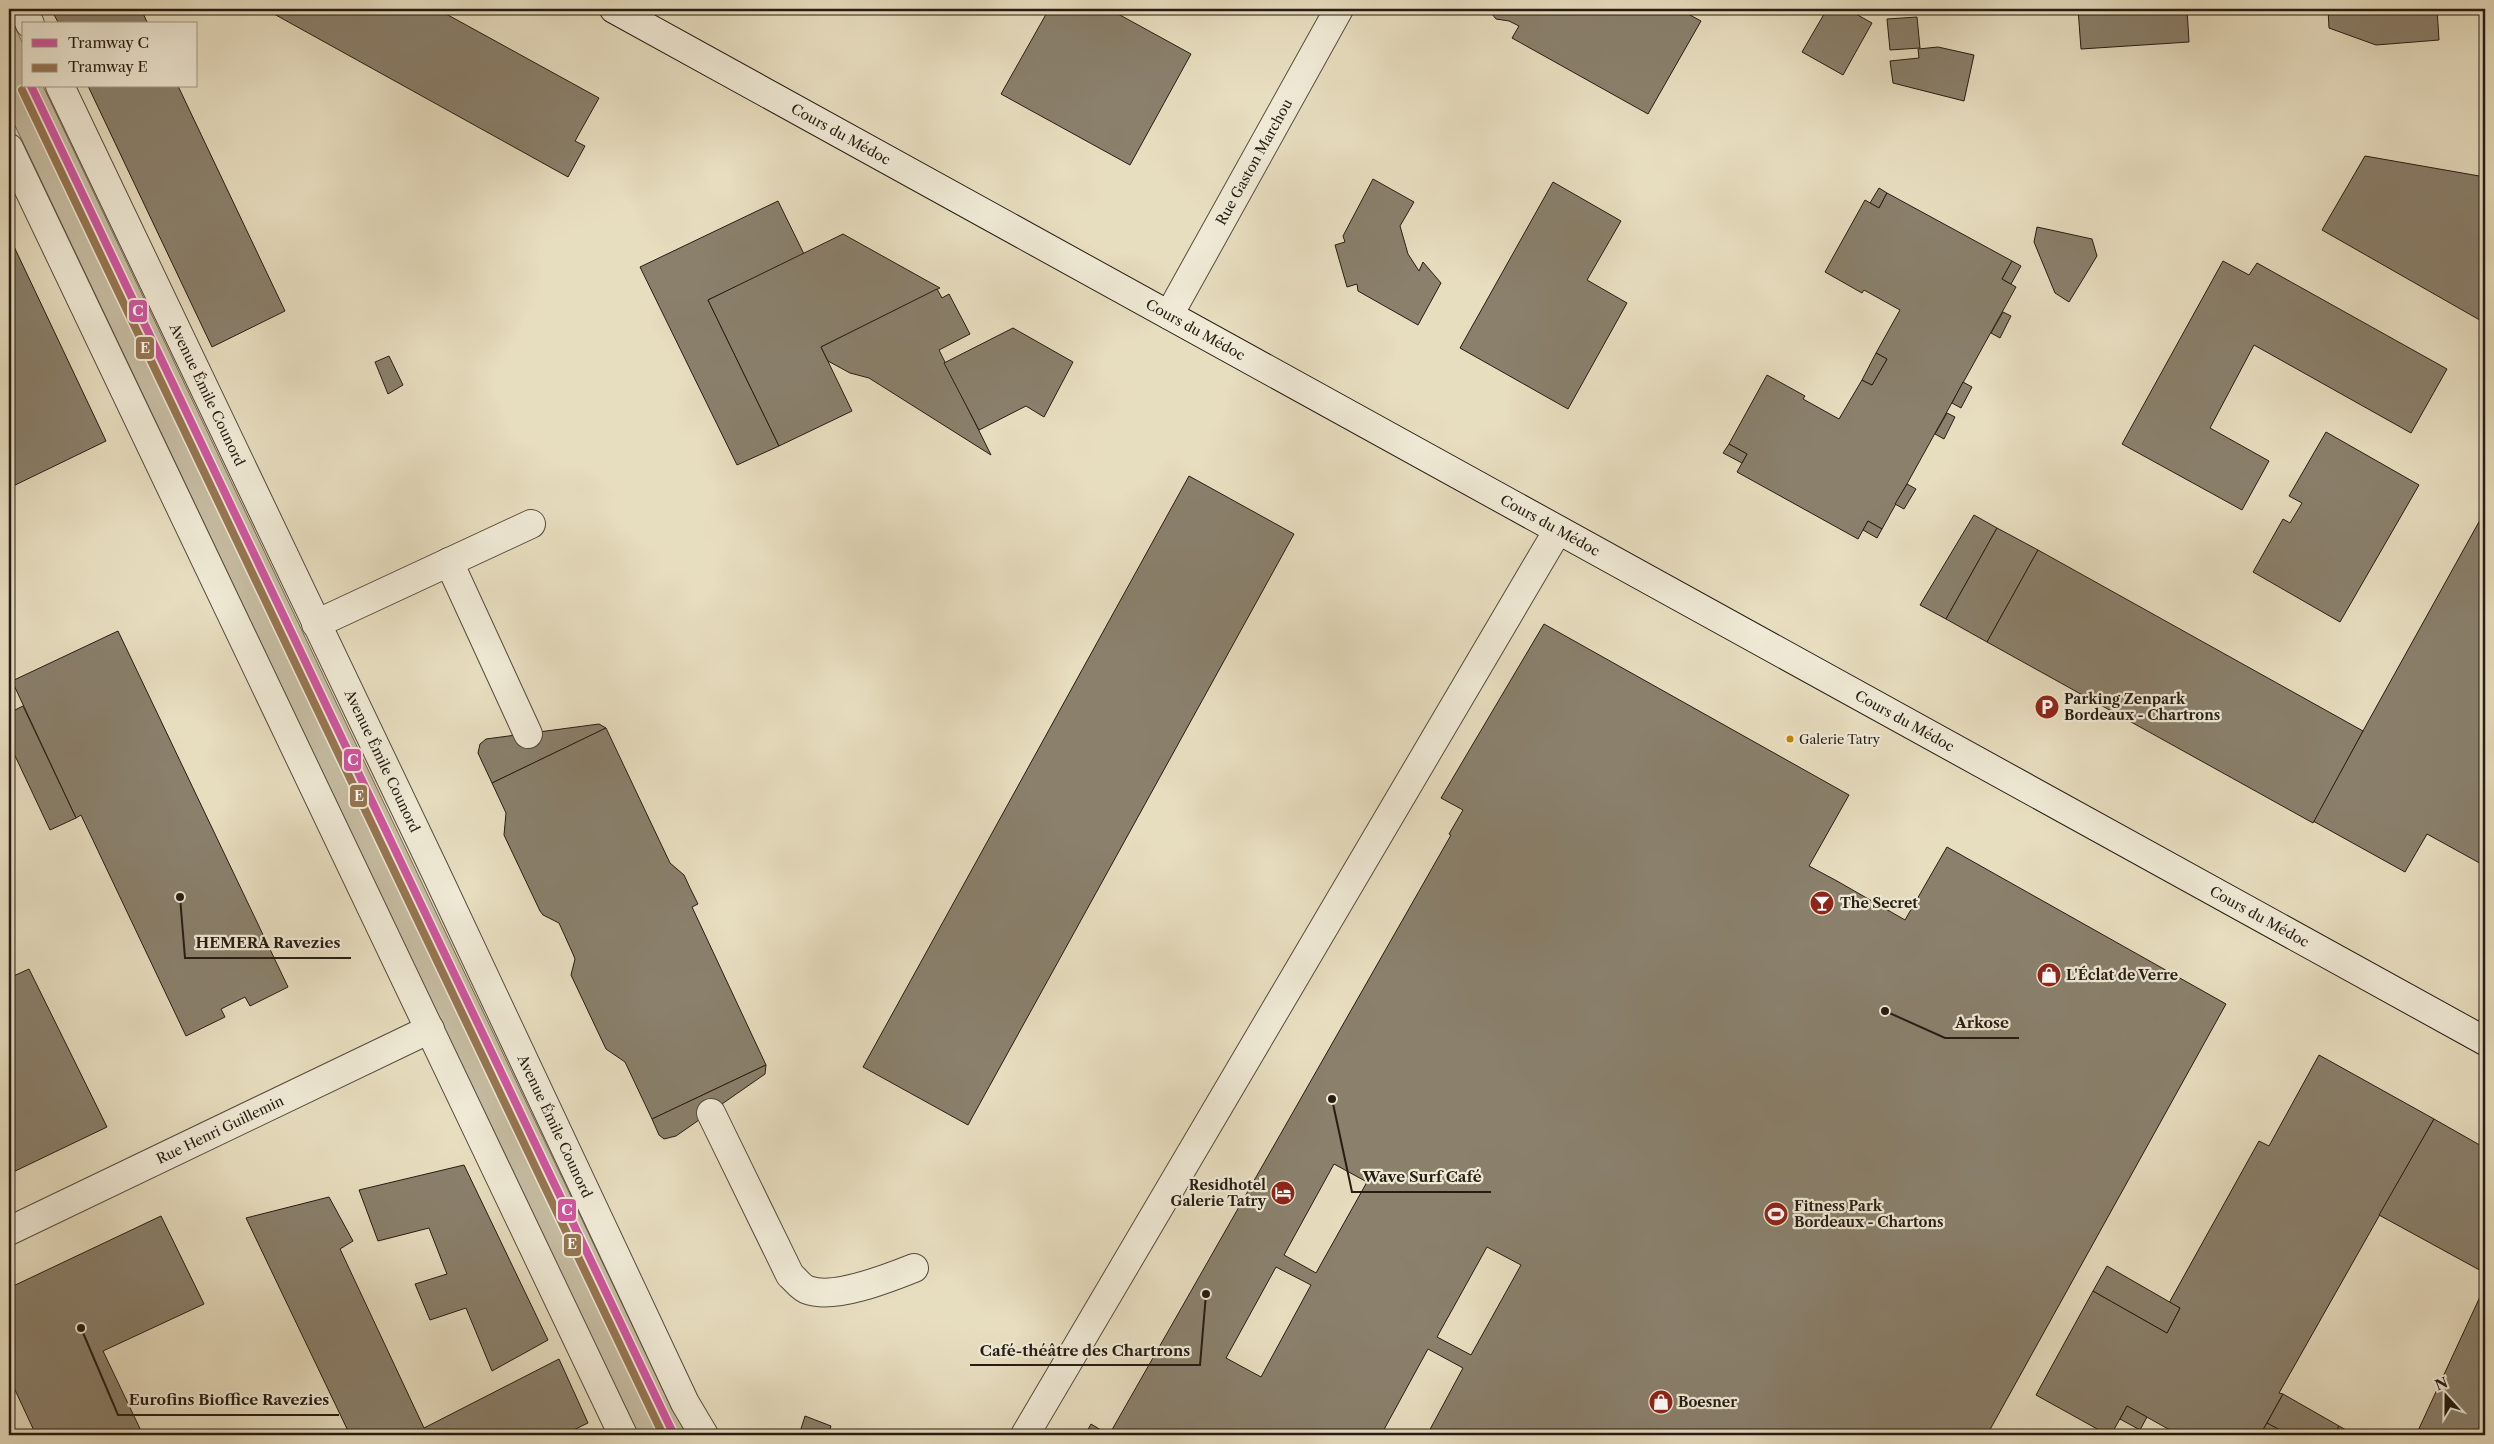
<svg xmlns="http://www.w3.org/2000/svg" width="2494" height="1444" font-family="'Libre Caslon Text',serif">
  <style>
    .green { fill: #c6bca2; stroke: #766c5a }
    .building { fill: #8a806c; stroke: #261c13; fill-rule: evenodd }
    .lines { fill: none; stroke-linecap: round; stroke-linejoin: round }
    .service-casing { stroke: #564c3e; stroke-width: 30 }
    .minor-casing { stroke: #564c3e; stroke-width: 30 }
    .secondary-casing { stroke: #261c13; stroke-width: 30 }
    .service { stroke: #efe9d5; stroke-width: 28 }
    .minor { stroke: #efe9d5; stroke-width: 28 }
    .secondary { stroke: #efe9d5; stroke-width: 28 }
    .tram-1-casing { stroke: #efe9d5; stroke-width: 11 }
    .tram-2-casing { stroke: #efe9d5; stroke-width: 11 }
    .tram-1 { stroke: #cf56a0; stroke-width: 8 }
    .tram-2 { stroke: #967651; stroke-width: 8 }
    .bus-dot { fill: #c38405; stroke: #efe9d5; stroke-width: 2 }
    .labels { text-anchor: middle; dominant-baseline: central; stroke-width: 4.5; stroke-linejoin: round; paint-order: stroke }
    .bus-label { font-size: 13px; fill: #261c13; stroke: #efe9d5; text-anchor: start }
    .street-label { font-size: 14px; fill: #261c13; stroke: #efe9d5 }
    .poi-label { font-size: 14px; font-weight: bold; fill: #261c13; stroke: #efe9d5; text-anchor: start }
    .leader { fill: none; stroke: #261c13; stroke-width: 2 }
    .callout-dot { fill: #261c13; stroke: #efe9d5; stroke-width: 2 }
    .callout-label { font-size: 15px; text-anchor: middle; font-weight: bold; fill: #261c13; stroke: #efe9d5; stroke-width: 4.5; stroke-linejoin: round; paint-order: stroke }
    .line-badge { stroke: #efe9d5; stroke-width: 2 }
    .badge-label { font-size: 14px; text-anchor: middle; font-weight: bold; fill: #fff }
  </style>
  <rect width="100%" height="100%" fill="#e7ddbf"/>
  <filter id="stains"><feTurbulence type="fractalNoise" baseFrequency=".004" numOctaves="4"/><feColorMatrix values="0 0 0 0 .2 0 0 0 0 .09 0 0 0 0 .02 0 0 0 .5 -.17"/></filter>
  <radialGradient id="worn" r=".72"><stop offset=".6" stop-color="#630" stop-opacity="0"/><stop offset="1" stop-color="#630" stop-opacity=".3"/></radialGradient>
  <path class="green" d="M9,15L24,46V86H43L672,1409L688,1435H638L9,113Z"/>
  <g class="building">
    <path d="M51,9H141L148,24H59Z"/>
    <path d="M265,9H437L599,98L575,141L585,146L568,177Z"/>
    <path d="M1049,9H1109L1191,54L1130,165L1001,94Z"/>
    <path d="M1488,9H1679L1701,21L1648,114L1512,38L1519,26L1509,21L1496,19Z"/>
    <path d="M1827,9H1847L1872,23L1843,75L1802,52Z"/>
    <path d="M2078,9H2187L2189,42L2081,49Z"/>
    <path d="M2328,9H2437L2439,40L2376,45L2329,28Z"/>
    <path d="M1917,17L1920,48L1890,50L1887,19Z"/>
    <path d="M1938,47L1974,55L1964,101L1893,83L1890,61L1919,58L1918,49Z"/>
    <path d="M88,86H178L285,311L212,347Z"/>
    <path d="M2365,156L2485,177V323L2322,230Z"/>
    <path d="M1373,179L1414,202L1400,226L1408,254L1419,271L1423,262L1441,283L1418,325L1358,291L1357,284L1347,287L1335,245L1345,242L1343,236Z"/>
    <path d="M1553,182L1621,221L1587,280L1627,303L1568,409L1460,348Z"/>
    <path d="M1879,188L1887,193L1879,208L1870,203Z"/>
    <path d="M1887,193L2012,261L2002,279L2016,287L1882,529L1868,521L1858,539L1737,472L1747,454L1729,444L1767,375L1805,396L1803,399L1839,419L1862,380L1872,385L1887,359L1876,353L1900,310L1864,290L1862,293L1825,272L1865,200L1879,208Z"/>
    <path d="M778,201L804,254L708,300L779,446L737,465L640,267Z"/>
    <path d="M2037,227L2092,239L2097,256L2069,302L2055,293L2034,242Z"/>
    <path d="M843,234L940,288L821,347L852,411L779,446L708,300Z"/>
    <path d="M9,236L106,441L9,488Z"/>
    <path d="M2012,261L2021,266L2011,284L2002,279Z"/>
    <path d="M2223,261L2249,275L2257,263L2447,369L2411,433L2254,345L2210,428L2269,461L2242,510L2122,444Z"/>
    <path d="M937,289L942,298L949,294L970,334L939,350L991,455L869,378L850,373L828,361L821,347Z"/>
    <path d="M2003,312L2011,316L2000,338L1991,333Z"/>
    <path d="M1013,328L1073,362L1044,417L1026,406L979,430L944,363Z"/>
    <path d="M1876,353L1887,359L1872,385L1862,380Z"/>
    <path d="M389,356L403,385L388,394L375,362Z"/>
    <path d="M1963,382L1972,387L1961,408L1952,403Z"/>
    <path d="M1947,413L1955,417L1944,439L1935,434Z"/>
    <path d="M2326,432L2419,485L2340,622L2253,572L2283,519L2290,523L2302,503L2289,496Z"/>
    <path d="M1729,444L1747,454L1742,463L1723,453Z"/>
    <path d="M1189,476L1294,534L968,1125L863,1067Z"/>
    <path d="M1907,484L1916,489L1904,509L1895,504Z"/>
    <path d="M2485,511V866L2427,834L2405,872L2313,821Z"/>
    <path d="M1974,515L1997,528L1946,619L1920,605Z"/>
    <path d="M1868,521L1882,529L1877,538L1863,530Z"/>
    <path d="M1997,528L2038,550L1987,642L1946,619Z"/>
    <path d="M2038,550L2363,731L2313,823L1987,642Z"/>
    <path d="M1544,624L1849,795L1809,866L1837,881L1905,920L1947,847L2226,1004L1987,1435H1427L1463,1368L1428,1349L1381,1435H1085L1091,1424L1109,1435L1451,835L1449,834L1463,810L1441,798ZM1334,1164L1367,1182L1316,1273L1284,1255ZM1487,1247L1521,1265L1471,1355L1437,1337ZM1276,1267L1311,1285L1261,1377L1226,1358Z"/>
    <path d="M118,631L288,987L250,1006L245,997L221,1009L225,1017L186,1036L81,815L76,818L12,681Z"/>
    <path d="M23,706L76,818L50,830L9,743V713Z"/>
    <path d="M599,724L606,728L492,783L478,753L480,744L486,739Z"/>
    <path d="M606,728L670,863L684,875L691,890L698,904L692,907L766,1065L652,1119L625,1062L606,1049L571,975L575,959L573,954L559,923L543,915L540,911L504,835L506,813L492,783Z"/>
    <path d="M29,969L107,1127L9,1174V978Z"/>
    <path d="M2319,1055L2434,1119L2279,1393L2283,1394L2260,1435H2179L2127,1406L2111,1435H2108L2036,1395L2093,1291L2167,1333L2180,1308L2169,1303L2259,1141L2269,1146Z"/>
    <path d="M766,1065L765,1074L676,1136L664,1139L659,1135L652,1119Z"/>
    <path d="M2434,1119L2485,1148V1273L2379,1215Z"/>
    <path d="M464,1165L548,1340L492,1371L466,1308L430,1320L415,1284L447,1274L429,1228L378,1241L359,1190Z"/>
    <path d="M329,1197L353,1241L340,1249L424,1428L559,1359L588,1423L563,1435H350L246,1218Z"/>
    <path d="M161,1216L204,1304L103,1351L143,1435H36L9,1377V1288Z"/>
    <path d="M2107,1266L2180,1308L2167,1333L2093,1291Z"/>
    <path d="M2485,1286V1435H2416Z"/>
    <path d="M2283,1394L2339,1426L2334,1435H2289L2267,1423Z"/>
    <path d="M2127,1406L2147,1417L2140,1430L2120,1419Z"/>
    <path d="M805,1416L831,1426L828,1435H809L800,1432Z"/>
    <path d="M2267,1423L2289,1435H2260Z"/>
    <path d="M2339,1426L2355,1435H2334Z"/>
  </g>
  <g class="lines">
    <defs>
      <g id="service">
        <path d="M449,562L528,734"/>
        <path d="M316,624L531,524"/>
        <path d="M711,1113L790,1275C795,1279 801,1288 808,1290C834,1300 889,1278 914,1268"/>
        <path d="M1025,1435L1558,530"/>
      </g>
      <g id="minor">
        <path d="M23,9L30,24"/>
        <path id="s1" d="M60,86L434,869L685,1403L704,1435"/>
        <path d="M9,148L623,1435"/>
        <path id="s2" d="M1169,315L1339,9"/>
        <path id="s3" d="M9,1231L430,1029"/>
      </g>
      <g id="secondary">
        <path id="s4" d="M614,9L2485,1041"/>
      </g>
    </defs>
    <use href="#service" class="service-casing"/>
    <use href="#minor" class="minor-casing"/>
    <use href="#secondary" class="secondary-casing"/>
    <use href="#service" class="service"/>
    <use href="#minor" class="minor"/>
    <use href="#secondary" class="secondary"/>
    <defs>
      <path id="tram-1" d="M31,86L674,1435"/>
      <path id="tram-2" d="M22,90L663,1435"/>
    </defs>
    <use href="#tram-1" class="tram-1-casing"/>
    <use href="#tram-2" class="tram-2-casing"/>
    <use href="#tram-1" class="tram-1"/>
    <use href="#tram-2" class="tram-2"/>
  </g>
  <defs>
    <symbol id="parking-disc" viewBox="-11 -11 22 22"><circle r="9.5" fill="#8f2418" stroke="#efe9d5"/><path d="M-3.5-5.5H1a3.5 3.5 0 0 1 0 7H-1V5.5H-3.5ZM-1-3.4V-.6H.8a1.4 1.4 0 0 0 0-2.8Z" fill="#fff"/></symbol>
    <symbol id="bar-disc" viewBox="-11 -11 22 22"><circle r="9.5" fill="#8f2418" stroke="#efe9d5"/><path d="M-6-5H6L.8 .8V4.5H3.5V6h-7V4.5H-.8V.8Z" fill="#fff"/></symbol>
    <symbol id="shop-disc" viewBox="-11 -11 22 22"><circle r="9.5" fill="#8f2418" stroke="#efe9d5"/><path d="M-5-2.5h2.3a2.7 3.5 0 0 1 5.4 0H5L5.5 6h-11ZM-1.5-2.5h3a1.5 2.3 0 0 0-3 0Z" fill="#fff"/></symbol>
    <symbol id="hotel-disc" viewBox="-11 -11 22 22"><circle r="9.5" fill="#8f2418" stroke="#efe9d5"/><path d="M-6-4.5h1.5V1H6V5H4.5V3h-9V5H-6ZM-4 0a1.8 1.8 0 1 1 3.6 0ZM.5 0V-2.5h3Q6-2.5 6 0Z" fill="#fff"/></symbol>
    <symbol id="stadium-disc" viewBox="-11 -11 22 22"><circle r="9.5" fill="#8f2418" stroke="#efe9d5"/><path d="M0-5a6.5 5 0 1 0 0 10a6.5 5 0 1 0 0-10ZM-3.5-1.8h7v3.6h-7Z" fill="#fff"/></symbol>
  </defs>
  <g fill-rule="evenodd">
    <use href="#parking-disc" x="2033" y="693" width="28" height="28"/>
    <use href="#bar-disc" x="1808" y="889" width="28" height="28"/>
    <use href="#shop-disc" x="2035" y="961" width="28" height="28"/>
    <use href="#hotel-disc" x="1269" y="1179" width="28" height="28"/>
    <use href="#stadium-disc" x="1762" y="1200" width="28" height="28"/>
    <use href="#shop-disc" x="1647" y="1388" width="28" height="28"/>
  </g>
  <circle class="bus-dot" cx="1790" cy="739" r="4.5"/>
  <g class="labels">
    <g class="bus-label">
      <text x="1799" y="739">Galerie Tatry</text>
    </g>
    <g class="street-label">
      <text stroke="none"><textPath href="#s4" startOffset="259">Cours du Médoc</textPath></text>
      <text stroke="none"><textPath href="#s2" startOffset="175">Rue Gaston Marchou</textPath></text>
      <text stroke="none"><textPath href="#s4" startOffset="664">Cours du Médoc</textPath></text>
      <text stroke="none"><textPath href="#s1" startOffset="342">Avenue Émile Counord</textPath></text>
      <text stroke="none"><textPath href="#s4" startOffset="1069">Cours du Médoc</textPath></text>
      <text stroke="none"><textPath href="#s4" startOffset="1474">Cours du Médoc</textPath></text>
      <text stroke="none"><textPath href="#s1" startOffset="748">Avenue Émile Counord</textPath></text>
      <text stroke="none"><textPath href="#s4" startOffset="1879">Cours du Médoc</textPath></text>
      <text stroke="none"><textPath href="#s1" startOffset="1152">Avenue Émile Counord</textPath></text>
      <text stroke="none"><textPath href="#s3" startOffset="234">Rue Henri Guillemin</textPath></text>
    </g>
    <g class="poi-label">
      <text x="2064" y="699">Parking Zenpark<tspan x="2064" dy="16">Bordeaux - Chartrons</tspan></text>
      <text x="1840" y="903">The Secret</text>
      <text x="2066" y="975">L'Éclat de Verre</text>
      <text x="1266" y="1185" text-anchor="end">Residhotel<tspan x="1266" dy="16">Galerie Tatry</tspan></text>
      <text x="1794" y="1206">Fitness Park<tspan x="1794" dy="16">Bordeaux - Chartons</tspan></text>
      <text x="1678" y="1402">Boesner</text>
    </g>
  </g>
  <path class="leader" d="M180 897L185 958H351M1885 1011L1945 1038H2019M1332 1099L1352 1192H1491M1206 1294L1200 1365H970M81 1328L118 1415H339"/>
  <g class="callout-dot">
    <circle cx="180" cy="897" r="5"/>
    <circle cx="1885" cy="1011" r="5"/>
    <circle cx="1332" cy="1099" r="5"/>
    <circle cx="1206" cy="1294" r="5"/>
    <circle cx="81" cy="1328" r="5"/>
  </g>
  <g class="callout-label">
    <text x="268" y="948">HEMERA Ravezies</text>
    <text x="1982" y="1028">Arkose</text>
    <text x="1422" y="1182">Wave Surf Café</text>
    <text x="1085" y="1356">Café-théâtre des Chartrons</text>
    <text x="229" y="1405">Eurofins Bioffice Ravezies</text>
  </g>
  <g class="line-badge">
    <rect x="128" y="299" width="20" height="24" rx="5" fill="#cf56a0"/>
    <rect x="135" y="336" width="20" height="24" rx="5" fill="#967651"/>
    <rect x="343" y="748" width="19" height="24" rx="5" fill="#cf56a0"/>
    <rect x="349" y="784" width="19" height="24" rx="5" fill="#967651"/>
    <rect x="557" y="1198" width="20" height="24" rx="5" fill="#cf56a0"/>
    <rect x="563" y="1233" width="19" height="24" rx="5" fill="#967651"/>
  </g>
  <g class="badge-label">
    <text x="138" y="316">C</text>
    <text x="145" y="353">E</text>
    <text x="353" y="765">C</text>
    <text x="359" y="801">E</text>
    <text x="567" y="1215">C</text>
    <text x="572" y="1249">E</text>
  </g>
  <rect width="2494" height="1444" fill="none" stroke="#e7ddbf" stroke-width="30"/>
  <rect x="10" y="10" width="2474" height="1424" fill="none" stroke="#261c13" stroke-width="2.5"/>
  <rect x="15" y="15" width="2464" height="1414" fill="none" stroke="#261c13"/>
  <rect x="22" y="22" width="175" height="65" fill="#efe9d5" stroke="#9f9787"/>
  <rect x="32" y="39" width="25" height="8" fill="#cf56a0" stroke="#9f9787"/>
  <text x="68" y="48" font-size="15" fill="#261c13">Tramway C</text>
  <rect x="32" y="64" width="25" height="8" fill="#967651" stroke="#9f9787"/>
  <text x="68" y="72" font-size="15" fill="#261c13">Tramway E</text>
  <g transform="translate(2446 1396) rotate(339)" stroke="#efe9d5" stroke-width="4" paint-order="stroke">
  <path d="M0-4L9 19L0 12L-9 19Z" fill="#261c13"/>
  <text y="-8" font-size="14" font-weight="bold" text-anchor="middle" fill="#261c13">N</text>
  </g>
  <rect width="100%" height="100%" filter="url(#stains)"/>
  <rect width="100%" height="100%" fill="url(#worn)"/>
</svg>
